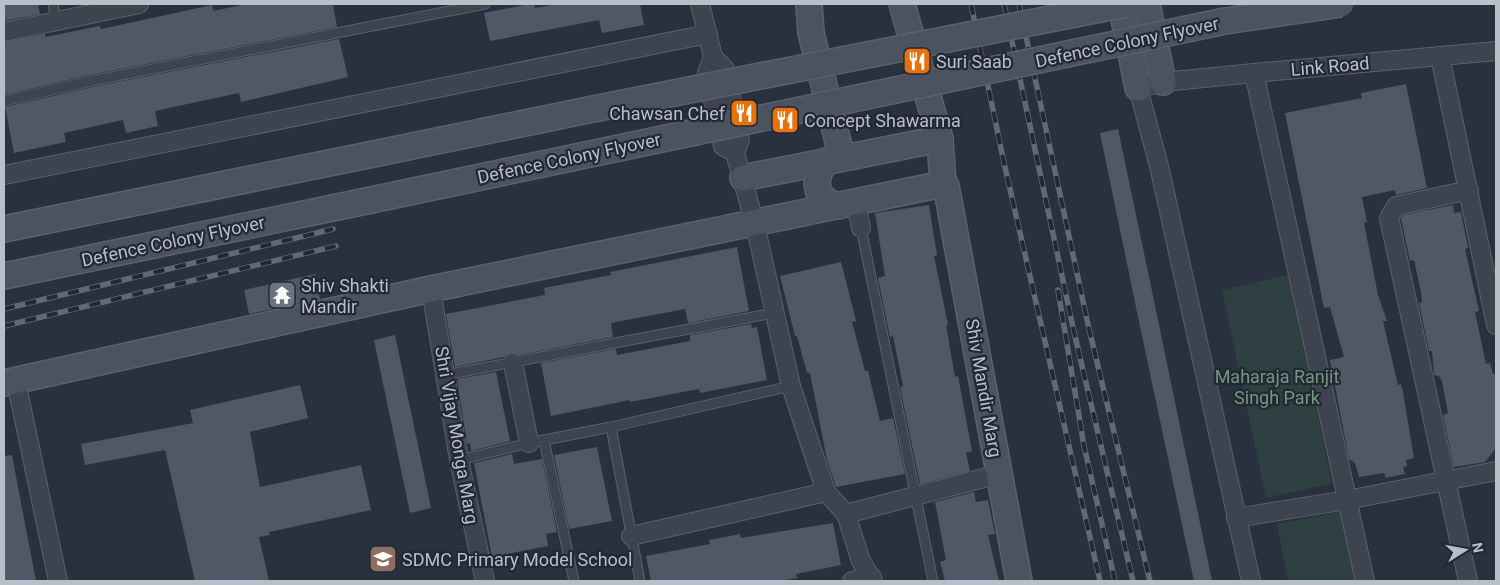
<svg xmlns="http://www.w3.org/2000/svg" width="1500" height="585" font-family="Roboto,sans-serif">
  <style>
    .green { fill: #2e4042 }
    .building { fill: #505867 }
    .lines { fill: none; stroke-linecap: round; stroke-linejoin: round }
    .lane-casing { stroke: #5b616c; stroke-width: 11 }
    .street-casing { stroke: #5b616c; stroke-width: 20 }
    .secondary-casing { stroke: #5b616c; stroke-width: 28 }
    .lane { stroke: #3d434f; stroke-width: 9 }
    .street { stroke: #3d434f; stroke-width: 18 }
    .secondary { stroke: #4b5361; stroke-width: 25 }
    .rail-casing { stroke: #616977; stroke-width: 5.5 }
    .rail { stroke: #222834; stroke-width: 4; stroke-dasharray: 11; stroke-linecap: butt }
    .secondary-bridge-casing { stroke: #5b616c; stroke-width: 28; stroke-linecap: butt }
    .secondary-bridge { stroke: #4b5361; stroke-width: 25 }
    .labels { text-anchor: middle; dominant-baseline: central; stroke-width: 4.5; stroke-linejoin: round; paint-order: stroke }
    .street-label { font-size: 18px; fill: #b9bfc9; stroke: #222834 }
    .poi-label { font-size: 18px; fill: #b9bfc9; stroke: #222834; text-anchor: start }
    .park-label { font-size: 18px; fill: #73977d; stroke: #222834 }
  </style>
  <rect width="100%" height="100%" fill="#29313e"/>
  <g class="green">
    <path d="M1288,275L1332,483L1266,498L1222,290Z"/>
    <path d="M1343,511L1357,581H1288L1277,524Z"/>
  </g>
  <g class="building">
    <path d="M4,4H38L40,14L4,21Z"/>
    <path d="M247,4H333L337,27L95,74L4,95V42L45,34V37L100,26L101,29L212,5L213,11Z"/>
    <path d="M529,4H534L535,8L557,4H640L644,25L602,33L599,20L490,41L484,13Z"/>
    <path d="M339,39L348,77L241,102L239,93L155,111L158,126L126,133L123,120L64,133L66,142L14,153L5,107L97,86Z"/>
    <path d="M1406,84L1427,188L1396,195L1395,190L1362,197L1367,222L1364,223L1378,295L1387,321H1383L1398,385L1401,384L1403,392L1414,458L1406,460L1407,466L1403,467L1405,474L1386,478L1384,473L1359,477L1355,463L1349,459L1330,360L1344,357L1330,307L1324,308L1285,113L1362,98L1361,93Z"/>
    <path d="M1118,129L1152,291L1212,581H1194L1137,312L1100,133Z"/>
    <path d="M929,205L937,255L934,256L948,325H946L955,377L958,376L972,451L966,453L970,471L920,484L900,387L903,386L893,336L890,337L878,278L885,276L875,213Z"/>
    <path d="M1453,205L1454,213L1461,212L1468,248L1465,249L1479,311L1475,312L1486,364L1490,363L1493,374H1496V448L1485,462L1454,467L1443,415L1448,413L1442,381L1439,376L1434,375L1432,351H1429L1419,303L1422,302L1421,292L1414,260L1410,261L1401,219L1403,215Z"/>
    <path d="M737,247L749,311L688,323L685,309L611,323L613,337L519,355L511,353L504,357L455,367L446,314L545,295L544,288L611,275L610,272Z"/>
    <path d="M841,262L856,321L852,322L865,371H868L880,421L893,418L905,474L836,487L827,460L810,373H807L797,336H795L780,276Z"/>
    <path d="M315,274L320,299L249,314L244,290Z"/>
    <path d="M751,324L752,328L757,327L767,380L700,393L699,389L630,402V400L551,416L541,363L616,349L617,355L690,341V335Z"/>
    <path d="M395,335L431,508L410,513L374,340Z"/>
    <path d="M496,372L510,441L471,451L470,443L467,444L457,379Z"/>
    <path d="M300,385L308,418L250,432L260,487L361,465L371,510L269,532L270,535L259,537L269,581H195L165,450L85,465L81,444L193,423L190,410Z"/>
    <path d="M597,447L612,521L569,529L554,455Z"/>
    <path d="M512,454L514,464L542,459L557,532L546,534L548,546L492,557L474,463Z"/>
    <path d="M12,455L26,529L36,581H4V456Z"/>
    <path d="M974,492L976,502L988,500L995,534L988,535L999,581H945L940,562L946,560L935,502Z"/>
    <path d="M833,523L841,565L796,574L797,578L779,581H651L646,556L710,544L709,540L740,534L741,538Z"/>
  </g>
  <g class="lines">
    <defs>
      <g id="lane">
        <path d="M53,4L56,21"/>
        <path d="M4,101L96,80L485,4"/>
        <path d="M861,228L933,581"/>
        <path d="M445,375L774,313"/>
        <path d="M544,440L574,581"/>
        <path d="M459,460L529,443L611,427"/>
        <path d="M640,581L611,427L791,386"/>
      </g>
      <g id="street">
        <path d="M4,32L139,4"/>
        <path d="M1440,56L1496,325"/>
        <path d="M713,57L707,73L723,146L735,153"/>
        <path d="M1254,73L1365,581"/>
        <path d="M4,175L708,34"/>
        <path d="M856,203L861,228"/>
        <path d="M431,289L459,460L485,581"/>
        <path d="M513,363L529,443"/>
        <path d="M16,381L58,581"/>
        <path d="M826,492L846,514L861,561L873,581"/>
        <path d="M846,514L999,474"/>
        <path d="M1236,518L1347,500L1496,471"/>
        <path d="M631,536L826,492L791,386L755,224L735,153L740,140L725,69L713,57L700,4"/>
        <path d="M852,581L872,577"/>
        <path d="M1251,581L1159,166L1138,88L1163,82L1254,73L1496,51"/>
        <path d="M1468,581L1389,218L1396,206L1469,190"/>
      </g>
      <g id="secondary">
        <path d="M809,4L811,33L842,158"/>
        <path d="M902,4L940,139L943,184L946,186L948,196L1019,581"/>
        <path d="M1121,4L1138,88"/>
        <path d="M1147,4L1163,82"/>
        <path d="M826,161C812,180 814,199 838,206"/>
        <path d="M743,178L940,139"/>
        <path d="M4,229L344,160"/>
        <path d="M4,276L352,204"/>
        <path d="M4,383L431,289L943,184"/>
      </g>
    </defs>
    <use href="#lane" class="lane-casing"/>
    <use href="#street" class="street-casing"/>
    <use href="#secondary" class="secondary-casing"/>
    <use href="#lane" class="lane"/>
    <use href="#street" class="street"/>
    <use href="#secondary" class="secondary"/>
    <defs>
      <g id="rail">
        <path d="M971,4L1004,163L1100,581"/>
        <path d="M1004,4L1074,332L1133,581"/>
        <path d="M1019,4L1089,329L1150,581"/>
        <path d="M1058,290L1084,446L1115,581"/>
        <path d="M4,309L333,229"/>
        <path d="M4,326L336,246"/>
      </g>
    </defs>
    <use href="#rail" class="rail-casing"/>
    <use href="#rail" class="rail"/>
    <defs>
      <g id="secondary-bridge">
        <path d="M344,160L598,108L1126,4"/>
        <path d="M352,204L1225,21L1341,4"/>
      </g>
    </defs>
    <use href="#secondary-bridge" class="secondary-bridge-casing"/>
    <use href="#secondary-bridge" class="secondary-bridge"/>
  </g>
  <defs>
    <symbol id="restaurant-square" viewBox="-11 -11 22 22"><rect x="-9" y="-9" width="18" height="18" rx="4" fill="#e8710a" stroke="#222834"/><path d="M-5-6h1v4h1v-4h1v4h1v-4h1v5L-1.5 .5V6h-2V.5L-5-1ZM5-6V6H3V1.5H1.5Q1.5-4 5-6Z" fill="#fff"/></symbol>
    <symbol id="temple-square" viewBox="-11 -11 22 22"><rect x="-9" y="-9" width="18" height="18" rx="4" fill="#6b7280" stroke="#222834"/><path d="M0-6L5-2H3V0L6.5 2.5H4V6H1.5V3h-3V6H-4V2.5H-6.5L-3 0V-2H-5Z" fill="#fff"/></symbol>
    <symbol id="school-square" viewBox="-11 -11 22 22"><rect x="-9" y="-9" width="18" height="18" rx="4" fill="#8d6e63" stroke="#222834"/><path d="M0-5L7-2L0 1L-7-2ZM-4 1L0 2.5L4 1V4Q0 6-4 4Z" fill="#fff"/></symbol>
  </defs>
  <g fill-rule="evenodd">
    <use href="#restaurant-square" x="901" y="45" width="32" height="32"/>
    <use href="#restaurant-square" x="728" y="97" width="32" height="32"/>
    <use href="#restaurant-square" x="769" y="104" width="32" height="32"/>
    <use href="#temple-square" x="266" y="279" width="32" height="32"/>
    <use href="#school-square" x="367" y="543" width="32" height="32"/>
  </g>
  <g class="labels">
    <g class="street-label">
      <text transform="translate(1127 42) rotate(-12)">Defence Colony Flyover</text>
      <text transform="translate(1330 66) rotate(-5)">Link Road</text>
      <text transform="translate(569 158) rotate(-12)">Defence Colony Flyover</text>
      <text transform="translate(173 241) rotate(-12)">Defence Colony Flyover</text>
      <text transform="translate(984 388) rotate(80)">Shiv Mandir Marg</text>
      <text transform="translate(457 435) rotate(80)">Shri Vijay Monga Marg</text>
    </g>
    <g class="poi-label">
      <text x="936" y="61">Suri Saab</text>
      <text x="725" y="113" text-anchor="end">Chawsan Chef</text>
      <text x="804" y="120">Concept Shawarma</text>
      <text x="301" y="285">Shiv Shakti<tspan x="301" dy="21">Mandir</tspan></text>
      <text x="402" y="559">SDMC Primary Model School</text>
    </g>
    <g class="park-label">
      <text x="1277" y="376">Maharaja Ranjit<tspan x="1277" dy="21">Singh Park</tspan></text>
    </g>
  </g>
  <rect width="1500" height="585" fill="none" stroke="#b9bfc9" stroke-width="10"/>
  <g transform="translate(1465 550) rotate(79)" stroke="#222834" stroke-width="4" paint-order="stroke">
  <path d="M0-4L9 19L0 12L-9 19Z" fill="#b9bfc9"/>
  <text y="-8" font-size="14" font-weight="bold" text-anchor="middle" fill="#b9bfc9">N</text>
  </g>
</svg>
